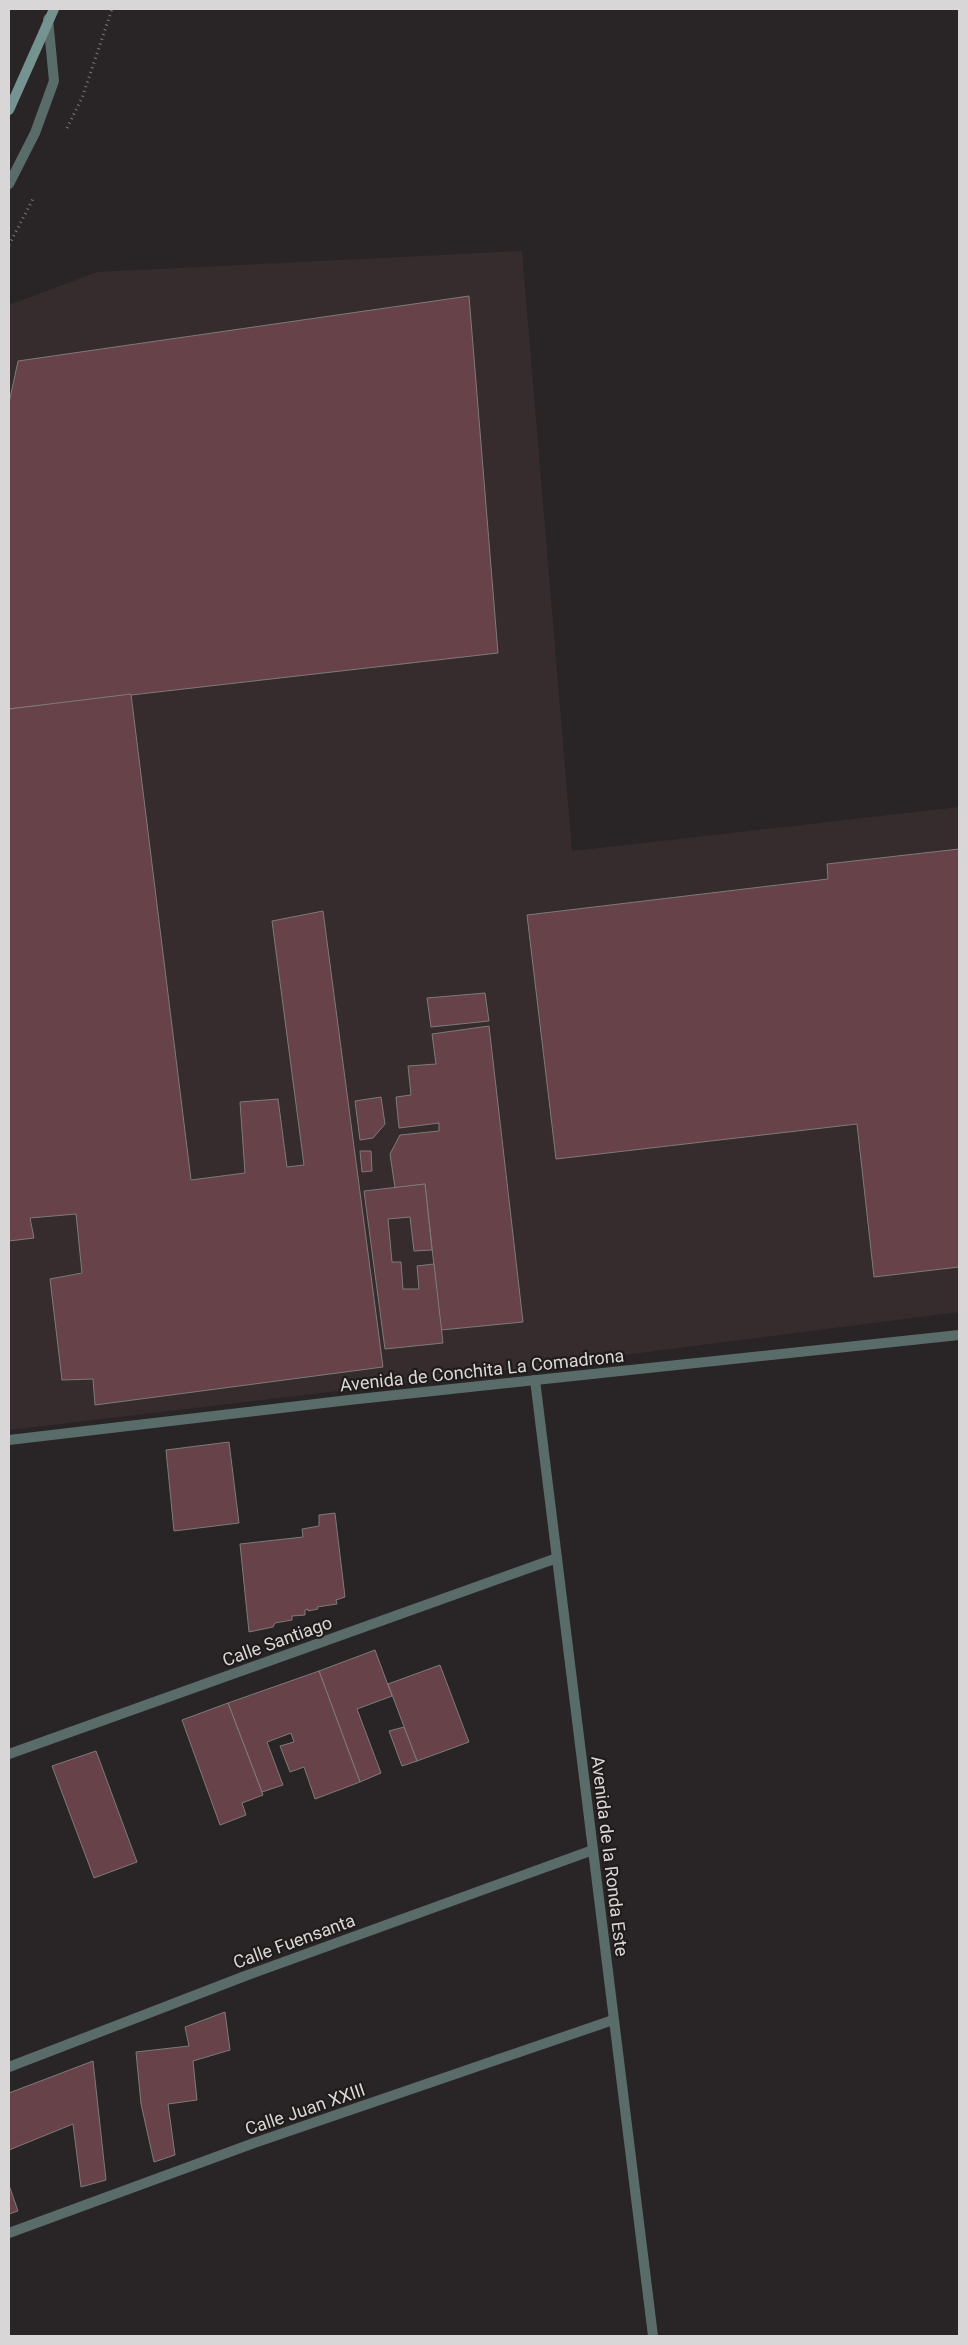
<svg xmlns="http://www.w3.org/2000/svg" width="968" height="2345" font-family="Roboto,sans-serif">
  <style>
    .built { fill: #362b2d }
    .building { fill: #674249; stroke: #7f7a7a }
    .lines { fill: none; stroke-linecap: round; stroke-linejoin: round }
    .path { stroke: #7c7879; stroke-width: 3; stroke-dasharray: 1 4; stroke-linecap: butt }
    .minor { stroke: #596c6a; stroke-width: 10 }
    .secondary { stroke: #759391; stroke-width: 10 }
    .labels { text-anchor: middle; dominant-baseline: central; stroke-width: 4.5; stroke-linejoin: round; paint-order: stroke }
    .street-label { font-size: 18px; fill: #d9d6d7; stroke: #201c1c }
  </style>
  <rect width="100%" height="100%" fill="#292526"/>
  <path class="built" d="M522,251L572,851L959,807V1312L414,1382L9,1430V305L97,272Z"/>
  <g class="building">
    <path d="M469,296L498,653L9,709V403L18,361Z"/>
    <path d="M131,694L191,1180L245,1173L240,1102L278,1099L287,1167L304,1165L272,921L323,911L383,1367L95,1405L93,1379L62,1380L50,1279L82,1273L76,1214L30,1218L34,1238L9,1241V709Z"/>
    <path d="M959,849V1267L874,1277L857,1124L556,1159L527,915L828,879L827,864Z"/>
    <path d="M485,993L489,1021L431,1027L427,998Z"/>
    <path d="M489,1026L523,1322L441,1330L425,1184L395,1188L390,1154L400,1135L439,1131V1123L399,1128L396,1097L411,1095L408,1066L436,1064L432,1034Z"/>
    <path d="M381,1097L385,1124L373,1138L360,1140L355,1101Z"/>
    <path d="M360,1151H371L372,1171L362,1172Z"/>
    <path d="M425,1184L432,1250L414,1251L410,1217L388,1219L392,1262H401L403,1289H419L417,1266L434,1264L443,1343L385,1349L364,1191Z"/>
    <path d="M229,1442L239,1523L174,1531L166,1450Z"/>
    <path d="M335,1513L345,1597L336,1600L337,1604L317,1607L318,1609L308,1611V1609L305,1610V1615L292,1616V1620L275,1623L273,1627L249,1632L240,1544L303,1537L302,1529L319,1526V1515Z"/>
    <path d="M375,1650L392,1696L357,1709L381,1773L360,1782L319,1671Z"/>
    <path d="M440,1665L469,1742L417,1761L388,1684Z"/>
    <path d="M319,1671L360,1782L315,1799L304,1767L290,1772L280,1746L294,1742L291,1733L267,1742L283,1785L262,1792L228,1703Z"/>
    <path d="M228,1703L263,1795L242,1803L246,1815L220,1825L182,1720Z"/>
    <path d="M404,1727L417,1761L402,1766L389,1731Z"/>
    <path d="M96,1751L137,1862L94,1878L52,1766Z"/>
    <path d="M225,2012L230,2050L193,2061L197,2100L168,2104L175,2155L154,2162L141,2104L136,2052L189,2046L185,2027Z"/>
    <path d="M93,2061L106,2180L81,2187L73,2124L9,2150V2093Z"/>
    <path d="M9,2185L18,2211L9,2214Z"/>
  </g>
  <g class="lines">
    <g class="path">
      <path d="M67,128L82,98L112,9"/>
      <path d="M9,245L34,197"/>
    </g>
    <g class="minor">
      <path d="M9,184L35,133L54,81L48,19"/>
      <path d="M535,1380L653,2336"/>
      <path d="M9,1440L349,1400L959,1335"/>
      <path d="M9,1754L557,1558"/>
      <path d="M9,2067L245,1976L593,1850"/>
      <path d="M9,2233L254,2143L613,2020"/>
    </g>
    <path class="secondary" d="M9,110L54,9"/>
  </g>
  <g class="labels">
    <g class="street-label">
      <text transform="translate(482 1370) rotate(-6)">Avenida de Conchita La Comadrona</text>
      <text transform="translate(277 1641) rotate(-20)">Calle Santiago</text>
      <text transform="translate(610 1856) rotate(83)">Avenida de la Ronda Este</text>
      <text transform="translate(294 1941) rotate(-20)">Calle Fuensanta</text>
      <text transform="translate(305 2109) rotate(-19)">Calle Juan XXIII</text>
    </g>
  </g>
  <rect width="968" height="2345" fill="none" stroke="#d9d6d7" stroke-width="20"/>
</svg>
